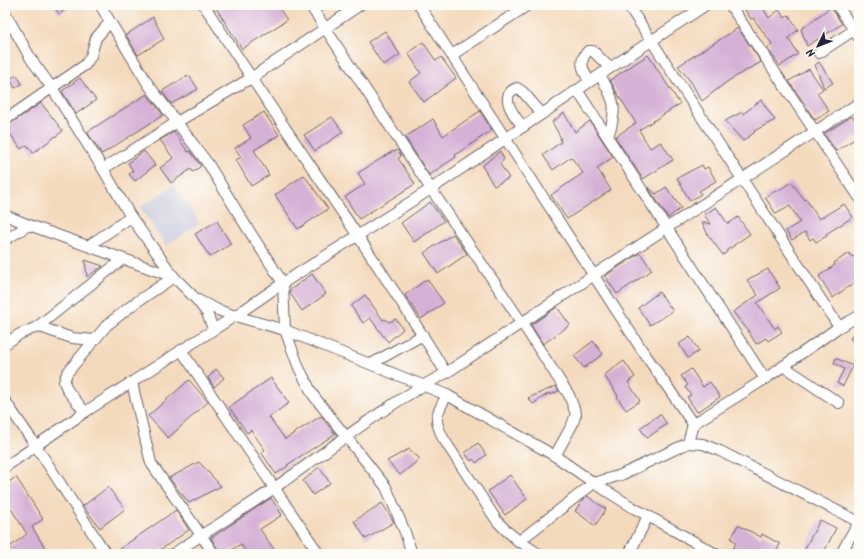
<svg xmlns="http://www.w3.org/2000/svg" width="864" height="559" font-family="Kalam,sans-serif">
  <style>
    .industrial { fill: #c2c2dc }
    .building { fill: #d5b1d6 }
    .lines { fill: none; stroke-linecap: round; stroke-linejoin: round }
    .minor-casing { stroke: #6c6268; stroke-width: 12 }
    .minor { stroke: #fff; stroke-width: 10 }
  </style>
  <rect width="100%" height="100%" fill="#fdfcf7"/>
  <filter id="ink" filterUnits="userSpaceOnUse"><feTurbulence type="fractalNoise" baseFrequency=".025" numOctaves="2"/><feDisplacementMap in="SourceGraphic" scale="8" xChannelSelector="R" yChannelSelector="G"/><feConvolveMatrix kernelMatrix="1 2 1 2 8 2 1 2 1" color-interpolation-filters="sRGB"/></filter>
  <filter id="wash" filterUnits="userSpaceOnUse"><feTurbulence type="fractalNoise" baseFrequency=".012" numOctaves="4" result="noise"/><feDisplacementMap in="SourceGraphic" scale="16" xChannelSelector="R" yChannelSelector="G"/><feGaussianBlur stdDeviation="0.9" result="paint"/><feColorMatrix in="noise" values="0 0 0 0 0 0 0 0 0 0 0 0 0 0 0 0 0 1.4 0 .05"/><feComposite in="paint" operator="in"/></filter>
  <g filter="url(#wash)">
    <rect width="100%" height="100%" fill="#f4dabd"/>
    <path class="industrial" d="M174,185L200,223L166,246L140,207Z"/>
    <g id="blocks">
      <g class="building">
        <path d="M53,5H73L59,14Z"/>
        <path d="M214,5H277L287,20L242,49Z"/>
        <path d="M742,5H761L769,18L779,10L785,18L789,15L798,30L788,38L798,54L780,66L767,48L772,44L753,18L751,19Z"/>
        <path d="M831,7L842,24L807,46L801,29Z"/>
        <path d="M153,17L164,39L138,55L126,35Z"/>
        <path d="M738,28L761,62L728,81L702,101L691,82L678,66Z"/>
        <path d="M385,31L400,55L383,65L368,42Z"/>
        <path d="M423,42L436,61L441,57L456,78L424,102L409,82L421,73L408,53Z"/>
        <path d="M648,55L680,104L639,130L650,148L661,142L673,160L643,179L615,137L636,123L617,93L610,80Z"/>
        <path d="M819,62L833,83L824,88L815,65Z"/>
        <path d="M809,69L823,89L817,93L829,111L815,120L789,81Z"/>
        <path d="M17,75L22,84L15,88L10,79Z"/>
        <path d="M189,75L198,89L171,104L162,91Z"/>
        <path d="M80,78L96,100L76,114L62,91Z"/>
        <path d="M147,94L163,115L102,154L87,132Z"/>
        <path d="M761,100L775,120L754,131L755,132L743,141L725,121L742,112L743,114Z"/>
        <path d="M41,103L63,131L33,153L27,145L21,149L5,127Z"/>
        <path d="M480,111L492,130L455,155L456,157L429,175L405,137L433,119L443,136Z"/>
        <path d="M264,112L279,135L254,150L269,175L251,186L236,160L241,157L235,148L251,138L243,125Z"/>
        <path d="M564,113L575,132L590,121L613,157L597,168L611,190L567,219L551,195L583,173L571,157L553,170L543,155L561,142L560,139L561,138L552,122Z"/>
        <path d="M852,116L859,126V136L836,151L824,134Z"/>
        <path d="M332,117L343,132L315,151L304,135Z"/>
        <path d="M174,132L188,152L190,151L201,166L193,172L191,169L171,183L160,168L173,158L160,140Z"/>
        <path d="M398,150L401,156L398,158L415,184L359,219L345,197L365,184L358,173L393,151L394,152Z"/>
        <path d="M144,151L155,165L135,181L129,174L133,171L128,163Z"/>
        <path d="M500,151L504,159L500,164L509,178L494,186L482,166Z"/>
        <path d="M702,165L704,169L708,167L716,181L699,191L701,194L690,201L677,178Z"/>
        <path d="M304,175L328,209L298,229L275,195Z"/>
        <path d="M791,182L805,200L806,199L819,219L844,204L853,217L826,234L827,236L816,242L813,238L810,240L805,232L792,240L786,231L800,222L790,206L776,214L765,197L775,191L776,192Z"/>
        <path d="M648,187L656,194L666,187L681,208L668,218Z"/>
        <path d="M430,202L444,221L414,242L401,223Z"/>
        <path d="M716,207L728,224L738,217L750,234L734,245V246L727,250V252L723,255L708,235L702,222L711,224L704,215Z"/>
        <path d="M217,221L231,244L210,257L195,234Z"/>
        <path d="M453,234L467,254L438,274L424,253Z"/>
        <path d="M640,253L652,270L617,294L605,276Z"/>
        <path d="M849,253L852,257L854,256L856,259L859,257V281L849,287V286L833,298L819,276L835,265L834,263Z"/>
        <path d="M85,260L103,266L87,277Z"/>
        <path d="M768,269L780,288L757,303L775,329L778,326L782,332L768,341L766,338L756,344L747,329L733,312L758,295L747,280Z"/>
        <path d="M312,274L326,294L302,311L290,293V290Z"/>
        <path d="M427,279L444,303L421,319L405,295Z"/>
        <path d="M659,292L673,311L650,325L638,308Z"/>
        <path d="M365,295L383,320L385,319L389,322L396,319L403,329L388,342L370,318L363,323L351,306Z"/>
        <path d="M557,307L570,325L543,344L531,325Z"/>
        <path d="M859,323V344L850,339Z"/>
        <path d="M690,337L699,351L688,358L679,344Z"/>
        <path d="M593,341L603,354L584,368L574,356Z"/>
        <path d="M836,358L853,366L843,386L837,383L844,369L834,363Z"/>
        <path d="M624,361L635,377L628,382L640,401L626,410L617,397L618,396L604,375Z"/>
        <path d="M216,369L224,378L214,387L208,378Z"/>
        <path d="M691,369L703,387L710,382L720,397L697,412L687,397L691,395L685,387L688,385L681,376Z"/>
        <path d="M271,378L289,403L269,417L285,439L321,416L335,434L287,465L288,466L276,474L261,452L265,450L251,430L247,433L229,407Z"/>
        <path d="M189,380L208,402L168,438L148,416Z"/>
        <path d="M556,386L559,391L550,395L549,393L533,404L528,398Z"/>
        <path d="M660,414L667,424L647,438L640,428Z"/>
        <path d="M478,443L486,455L476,463L473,459L471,461L465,453Z"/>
        <path d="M409,449L420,459L400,475L387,461Z"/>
        <path d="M199,462L221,486L189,503L169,478Z"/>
        <path d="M319,467L330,483L313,495L303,481Z"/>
        <path d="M510,475L527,499L505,515L488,491Z"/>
        <path d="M16,477L43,519L32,527L45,548L37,554H9L6,550L27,534L5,499V485Z"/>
        <path d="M108,487L125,509L100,528L83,506Z"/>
        <path d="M587,496L606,509L595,526L575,511L583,499Z"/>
        <path d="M271,498L282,515L260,529L277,554H247L241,544L225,554H220L211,538Z"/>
        <path d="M382,503L394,522L366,539L354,521Z"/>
        <path d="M176,510L189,530L154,554H112Z"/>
        <path d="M820,520L836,528L823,554L814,549L812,554H802Z"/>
        <path d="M738,525L761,537L762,534L780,544L776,552L772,550L770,554H743L733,549L736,542L731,539Z"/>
      </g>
    </g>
  </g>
  <g filter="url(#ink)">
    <use href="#blocks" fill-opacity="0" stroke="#6c6268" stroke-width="1"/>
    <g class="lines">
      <defs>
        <g id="minor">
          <path d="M100,5L148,84L209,165L246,226L283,283L285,330L299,368L313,395L386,487L405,532L412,554"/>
          <path d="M204,5C283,129 370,248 446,373"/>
          <path d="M310,5L431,189L522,323L569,395L576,414L572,425L555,456"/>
          <path d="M419,5L640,347L693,424"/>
          <path d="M628,5L839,327"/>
          <path d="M730,5L859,197"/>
          <path d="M837,5L859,38"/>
          <path d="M5,13L31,59L52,88L103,169L131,217L174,277L196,299L207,313L213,329"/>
          <path d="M819,53L854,30"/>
          <path d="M452,55L528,5"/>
          <path d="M600,75C615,102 618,106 608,137"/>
          <path d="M589,82C584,70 577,62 588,51H593L610,68"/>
          <path d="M577,90L765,379"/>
          <path d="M5,120L85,65L91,56L96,38L110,22"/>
          <path d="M523,127C515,117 497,95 517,88L523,92L542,114"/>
          <path d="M103,169L177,122L251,78L360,5"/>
          <path d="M5,215L29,225L174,277"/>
          <path d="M5,240L29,225"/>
          <path d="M88,246L131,217"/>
          <path d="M196,299L218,310L235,316L285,330L447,395L555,456L594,483L632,507L716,554"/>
          <path d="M37,327L123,259"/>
          <path d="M5,344L20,334L37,327L43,328L72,338L94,340"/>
          <path d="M181,350L319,554"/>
          <path d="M371,364L423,335"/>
          <path d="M783,366L839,403"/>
          <path d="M132,383L151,463L214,554"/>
          <path d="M447,395C436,415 433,417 443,438L497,521C510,536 523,544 539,554"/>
          <path d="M5,401L36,446L106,554"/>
          <path d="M85,412L68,391L64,382L67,373L107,325L135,303L174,277"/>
          <path d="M688,443L703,444L720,451L859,522"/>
          <path d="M5,467L85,412L235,316L283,283L431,189L610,68L706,5"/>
          <path d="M518,542L594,483L621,475L688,443L693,424L765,379L839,327L859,316"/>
          <path d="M173,554C208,530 245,509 280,484C334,446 387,404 446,373L594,275L859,103"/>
          <path d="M629,554L648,516"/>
          <path d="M841,554L851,535L859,523"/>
        </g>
      </defs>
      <use href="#minor" class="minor-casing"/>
      <use href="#minor" class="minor"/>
    </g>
  </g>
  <rect width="864" height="559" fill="none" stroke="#fdfcf7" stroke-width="20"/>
  <g transform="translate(818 46) rotate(227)" stroke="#fdfcf7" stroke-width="3" paint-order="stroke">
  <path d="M0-3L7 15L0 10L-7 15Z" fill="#22223b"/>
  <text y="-6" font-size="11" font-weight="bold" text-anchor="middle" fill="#22223b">N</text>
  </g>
</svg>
